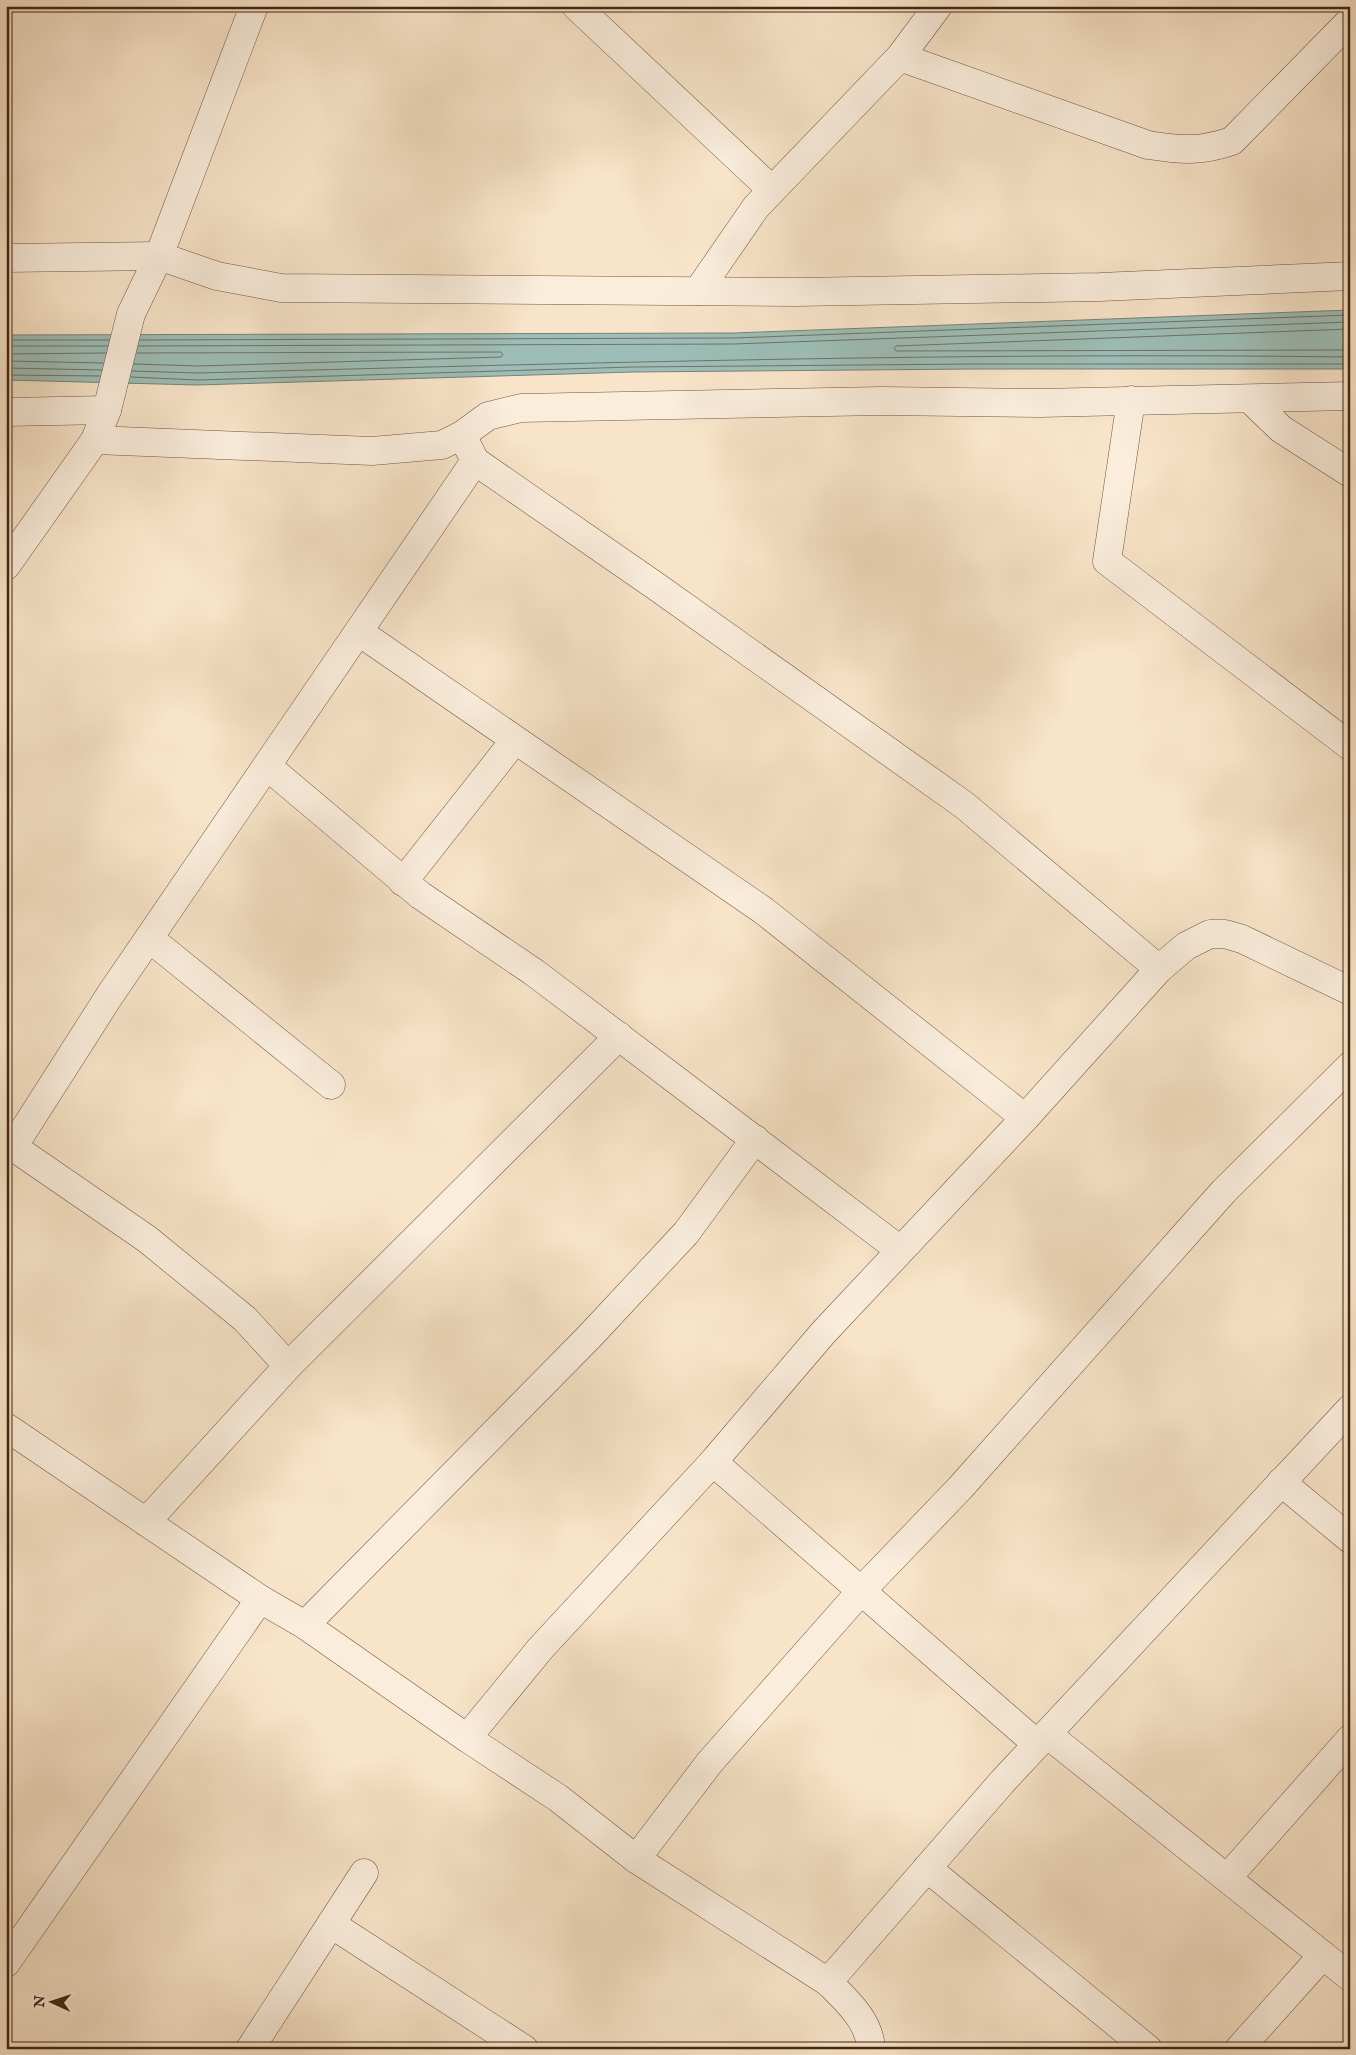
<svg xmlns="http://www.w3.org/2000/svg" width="1356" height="2055" font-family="'IM FELL English',serif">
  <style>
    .water { fill: #9dbeb8; stroke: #798276 }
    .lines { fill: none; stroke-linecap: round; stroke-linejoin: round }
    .shore { stroke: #707266; stroke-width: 1 }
    .minor-casing { stroke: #705640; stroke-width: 29 }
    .tertiary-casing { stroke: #705640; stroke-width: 29 }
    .minor { stroke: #faeddc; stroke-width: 28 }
    .tertiary { stroke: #faeddc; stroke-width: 28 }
  </style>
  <rect width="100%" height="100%" fill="#f8e4c9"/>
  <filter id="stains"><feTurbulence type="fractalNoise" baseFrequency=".004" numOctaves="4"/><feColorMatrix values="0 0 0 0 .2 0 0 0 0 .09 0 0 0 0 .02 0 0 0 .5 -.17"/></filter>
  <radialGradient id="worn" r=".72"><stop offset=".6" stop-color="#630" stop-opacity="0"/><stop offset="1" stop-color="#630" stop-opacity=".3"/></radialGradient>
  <path class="water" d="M1350,310V369H973L633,372L197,385L6,380V335L734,333Z"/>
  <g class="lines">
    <g class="shore">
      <path d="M1350,329L896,346L894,348L896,351L1350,350"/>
      <path d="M6,340H109"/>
      <path d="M140,340L734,338L1350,315"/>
      <path d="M6,346H108"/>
      <path d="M138,346L734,344L1350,322"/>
      <path d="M6,354L106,353"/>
      <path d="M6,361L103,363"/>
      <path d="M134,364L198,366L501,357L503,355L501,352L137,353"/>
      <path d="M6,368L102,370"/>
      <path d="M132,371L198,373C581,363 966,352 1350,357"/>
      <path d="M6,375L100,376"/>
      <path d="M131,377L198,380L633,367L973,364H1350"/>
    </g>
    <defs>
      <g id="minor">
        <path d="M576,6L772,190"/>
        <path d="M900,57L1148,145C1181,150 1200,152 1232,141L1350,21"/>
        <path d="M6,258L159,256L217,276L281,288L796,292L1100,287L1350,276"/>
        <path d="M698,291L756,207L900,57L938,6"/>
        <path d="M1250,399L1281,429L1350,473"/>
        <path d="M1131,400L1107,561L1350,746"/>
        <path d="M475,461L657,587L964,805L1159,969"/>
        <path d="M359,632L764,911L1025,1118"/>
        <path d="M267,766L420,895L535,973L900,1250"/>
        <path d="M403,882L515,740"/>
        <path d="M149,938L331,1085"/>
        <path d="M6,1142L147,1239L245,1319L288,1366"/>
        <path d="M13,1147L110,995L475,461L462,435"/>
        <path d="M6,1427L260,1599L305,1625L467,1738L558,1798L636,1859L828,1982C846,2000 870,2021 871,2049"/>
        <path d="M713,1462L1037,1744"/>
        <path d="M1281,1482L1350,1539"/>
        <path d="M146,1522L288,1366L619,1036"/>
        <path d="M305,1625L589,1337L686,1233L755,1139"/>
        <path d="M1047,1734L1350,1977"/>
        <path d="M467,1738L540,1649L713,1462L823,1333L1025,1118L1159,969L1186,946L1210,934H1225L1242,939L1350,991"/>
        <path d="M636,1859L710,1762L862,1590L960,1488L1224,1191L1350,1066"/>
        <path d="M927,1868L1148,2049"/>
        <path d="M1228,1877L1350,1739"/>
        <path d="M331,1924L524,2049"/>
        <path d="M6,1963L260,1599"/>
        <path d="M828,1982L1003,1781L1350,1409"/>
        <path d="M250,2049L364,1873"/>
        <path d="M1239,2049L1323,1955"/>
      </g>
      <g id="tertiary">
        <path d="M6,412L107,410"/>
        <path d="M95,440L372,451L442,445L462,435L488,416L521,408L882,401L1040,403L1350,396"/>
        <path d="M6,566L95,440L107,410L131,314L159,256L254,6"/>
      </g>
    </defs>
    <use href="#minor" class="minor-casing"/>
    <use href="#tertiary" class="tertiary-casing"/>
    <use href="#minor" class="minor"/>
    <use href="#tertiary" class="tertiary"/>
  </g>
  <rect width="1356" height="2055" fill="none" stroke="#f8e4c9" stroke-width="25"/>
  <rect x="8" y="8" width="1341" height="2040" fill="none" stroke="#422713" stroke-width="2.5"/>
  <rect x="12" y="12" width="1331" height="2030" fill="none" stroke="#422713"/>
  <g transform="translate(52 2002) rotate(273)" stroke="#faeddc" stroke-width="4" paint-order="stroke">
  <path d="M0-4L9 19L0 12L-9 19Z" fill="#422713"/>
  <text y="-8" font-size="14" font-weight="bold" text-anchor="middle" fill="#422713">N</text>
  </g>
  <rect width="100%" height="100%" filter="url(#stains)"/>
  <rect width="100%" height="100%" fill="url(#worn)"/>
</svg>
